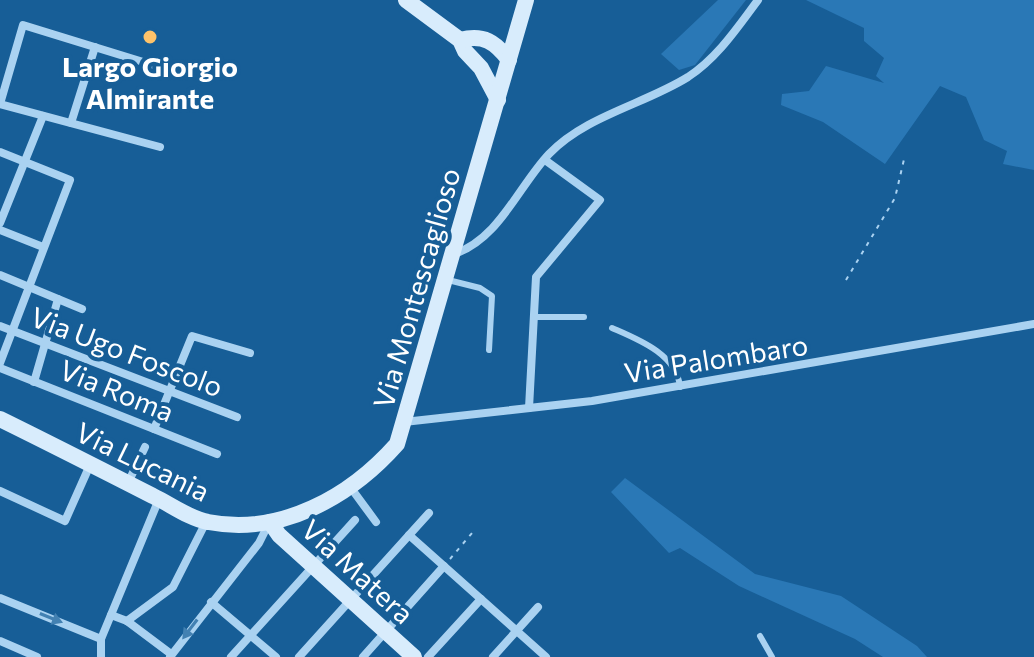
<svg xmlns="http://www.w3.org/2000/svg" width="1034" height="657" font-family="Commissioner,sans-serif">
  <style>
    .green { fill: #2a78b6 }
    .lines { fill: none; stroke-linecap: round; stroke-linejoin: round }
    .path { stroke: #aad2f1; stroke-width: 2; stroke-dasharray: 4 6; stroke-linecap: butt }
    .lane { stroke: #aad2f1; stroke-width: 6 }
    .street { stroke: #aad2f1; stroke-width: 8 }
    .secondary { stroke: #d8ecfc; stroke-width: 16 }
    .oneway { fill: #4381b2 }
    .poi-dot { fill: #ffc36a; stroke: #175e97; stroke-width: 3 }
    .labels { text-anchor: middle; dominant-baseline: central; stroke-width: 8; stroke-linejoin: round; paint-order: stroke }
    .poi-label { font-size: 28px; font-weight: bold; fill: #fff; stroke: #175e97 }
    .street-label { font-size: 28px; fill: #fff; stroke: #175e97 }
  </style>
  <rect width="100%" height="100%" fill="#175e97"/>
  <g class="green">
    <path d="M718,0H746L695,65L679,70L661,54Z"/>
    <path d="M806,0H1034V170L1003,164L1007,151L984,140L966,97L940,86L885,164L823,122L781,105L782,94L809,91L826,66L884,83L876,76L884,58L864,41V28Z"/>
    <path d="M625,478L755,574L841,596L917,646L927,657H883L855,639L739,586L680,548L669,553L611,492Z"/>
  </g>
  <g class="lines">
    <g class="path">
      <path d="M846,280L895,198L905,155"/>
      <path d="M450,559L472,533"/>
    </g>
    <g class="lane">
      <path d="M448,280L480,288L492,296L489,350"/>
      <path d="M534,317H584"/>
      <path d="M612,328C637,339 677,354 680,387"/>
      <path d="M760,636L772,657"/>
    </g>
    <g class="street">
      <path d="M0,104L23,25L166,69"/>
      <path d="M0,104L160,147"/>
      <path d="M71,123L95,47"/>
      <path d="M0,152L70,180L0,363"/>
      <path d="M0,223L43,116"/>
      <path d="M0,230L43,247"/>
      <path d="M454,254C499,239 518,187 549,154C585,116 645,104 688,77C718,57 737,28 758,0"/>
      <path d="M0,275L82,309"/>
      <path d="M0,326L237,417"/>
      <path d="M0,368L217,454"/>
      <path d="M34,382L58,299"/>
      <path d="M529,408L536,277L600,200L545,160"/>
      <path d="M404,422L592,401L1034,324"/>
      <path d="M154,429L192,336L250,353"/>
      <path d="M128,483L145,447"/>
      <path d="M351,488L376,522"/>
      <path d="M0,491L65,521L90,465"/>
      <path d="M409,535L546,657"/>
      <path d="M0,598L101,639"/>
      <path d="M211,602L276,657"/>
      <path d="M111,615L127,621L171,654"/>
      <path d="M127,621L173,587L206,522"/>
      <path d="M0,641L37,657"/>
      <path d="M101,657V639L159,499"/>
      <path d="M170,657L259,543L269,523"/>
      <path d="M231,657L355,520"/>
      <path d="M299,657L429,513"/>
      <path d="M363,657L444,566"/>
      <path d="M428,657L481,599"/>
      <path d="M493,657L538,607"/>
    </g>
    <g class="secondary">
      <path d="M406,0L460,40L465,51L481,68L498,100"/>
      <path d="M460,40C484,34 495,42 509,60"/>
      <path d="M0,419C51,444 102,470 153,496C170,504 190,519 208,522C281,536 350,497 397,444L526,0"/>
      <path d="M270,522L279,535L414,657"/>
    </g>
  </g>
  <defs><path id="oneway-solid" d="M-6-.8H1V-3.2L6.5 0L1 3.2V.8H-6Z" transform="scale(2)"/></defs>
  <g class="oneway">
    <use href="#oneway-solid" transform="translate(51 618) rotate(22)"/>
    <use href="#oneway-solid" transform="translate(190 629) rotate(127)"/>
  </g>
  <circle class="poi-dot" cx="150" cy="37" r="8"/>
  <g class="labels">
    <g class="poi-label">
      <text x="150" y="66">Largo Giorgio<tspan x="150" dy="32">Almirante</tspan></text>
    </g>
    <g class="street-label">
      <text transform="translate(416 288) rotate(-74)">Via Montescaglioso</text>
      <text transform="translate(127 351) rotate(21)">Via Ugo Foscolo</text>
      <text transform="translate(716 358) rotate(-9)">Via Palombaro</text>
      <text transform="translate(117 390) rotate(22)">Via Roma</text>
      <text transform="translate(143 461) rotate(26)">Via Lucania</text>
      <text transform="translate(358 571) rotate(42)">Via Matera</text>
    </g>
  </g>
</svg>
